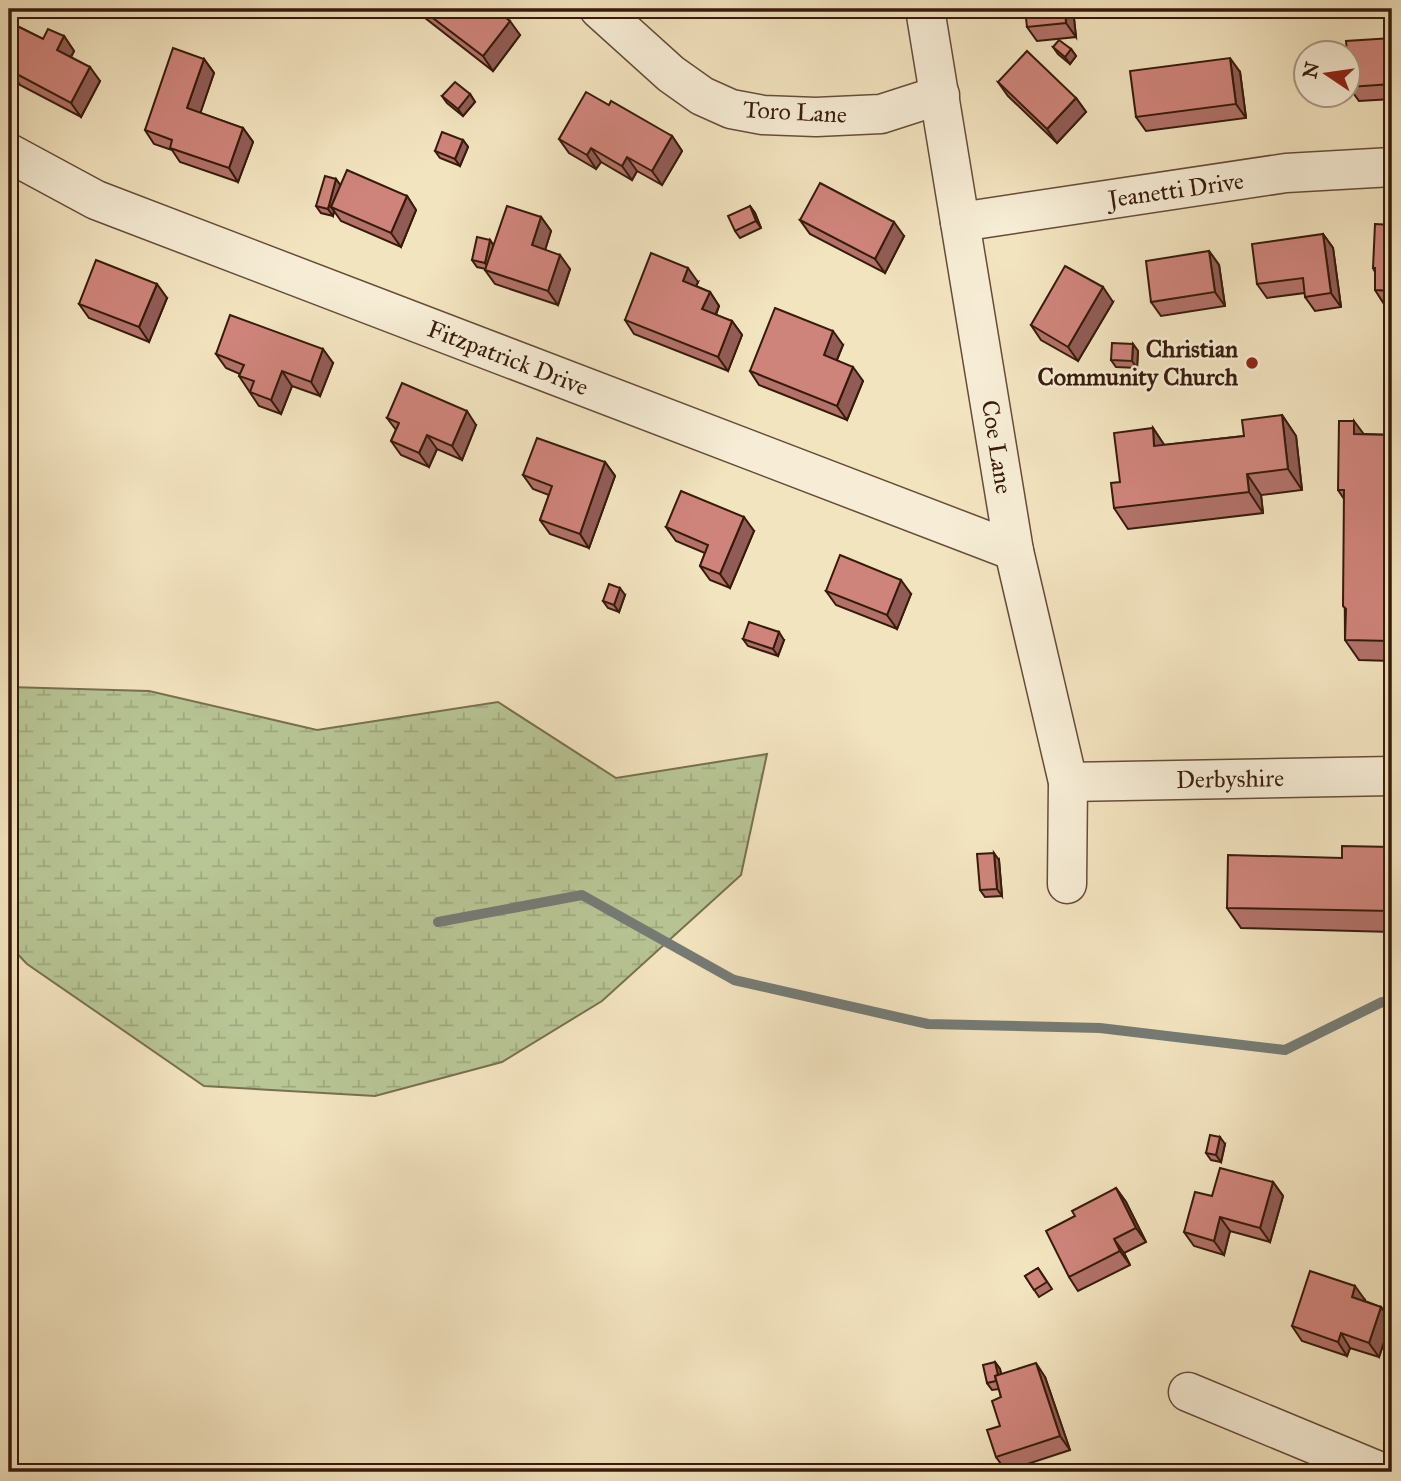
<svg xmlns="http://www.w3.org/2000/svg" width="1401" height="1481" font-family="'IM FELL Great Primer',serif">
  <style>
    .wetland { fill: url(#wetland-marsh); stroke: #787050; stroke-width: 2 }
    .lines { fill: none; stroke-linecap: round; stroke-linejoin: round }
    .stream { stroke: #767b75; stroke-width: 10 }
    .minor-casing { stroke: #664c38; stroke-width: 41 }
    .minor { stroke: #f7edd6; stroke-width: 38 }
    .wall { fill: #b2726a; stroke: #371a0a; stroke-width: 2 }
    .shaded-wall { fill: #915c56; stroke: #371a0a; stroke-width: 2 }
    .building { fill: #cf847b; stroke: #371a0a; stroke-width: 2 }
    .poi-dot { fill: #8f2418; stroke: #f7edd6; stroke-width: 2.5 }
    .labels { text-anchor: middle; dominant-baseline: central; stroke-width: 5; stroke-linejoin: round; paint-order: stroke }
    .street-label { font-size: 24px; fill: #371a0a; stroke: #f7edd6 }
    .poi-label { font-size: 24px; font-weight: bold; fill: #371a0a; stroke: #f7edd6; text-anchor: end }
  </style>
  <defs>
    <pattern id="wetland-marsh" width="20" height="14" patternUnits="userSpaceOnUse" patternTransform="scale(1.75)"><rect width="20" height="14" fill="#b8c595"/><path d="M1 5h8M5 5V1M11 12h8M15 12V8" fill="none" stroke="#9fa97f"/></pattern>
  </defs>
  <rect width="100%" height="100%" fill="#f3e4c0"/>
  <filter id="stains"><feTurbulence type="fractalNoise" baseFrequency=".00286" numOctaves="4"/><feColorMatrix values="0 0 0 0 .2 0 0 0 0 .09 0 0 0 0 .02 0 0 0 .5 -.17"/></filter>
  <radialGradient id="worn" r=".72"><stop offset=".6" stop-color="#630" stop-opacity="0"/><stop offset="1" stop-color="#630" stop-opacity=".3"/></radialGradient>
  <path class="wetland" d="M9,687L149,691L317,730L498,702L616,778L767,754L741,875L602,1001L502,1062L375,1096L204,1086L27,964L9,945Z"/>
  <g class="lines">
    <path class="stream" d="M438,922L582,895L734,980L928,1024L1100,1028L1285,1050L1382,1002L1392,1004"/>
    <defs>
      <g id="minor">
        <path d="M599,9L671,74L702,96L731,109L763,115L816,117L881,114L940,95"/>
        <path d="M925,9L1014,551L1068,782L1067,884"/>
        <path d="M9,153L96,200L1014,551"/>
        <path d="M960,222L1286,173L1392,167"/>
        <path d="M1068,782L1392,776"/>
        <path d="M1188,1392L1381,1472"/>
      </g>
    </defs>
    <use href="#minor" class="minor-casing"/>
    <use href="#minor" class="minor"/>
  </g>
  <g class="wall">
    <path d="M416,9H494L520,35L493,71L420,14Z"/>
    <path d="M1073,9L1076,37L1037,41L1027,27Z"/>
    <path d="M9,22L43,39L64,36L74,51L71,57L100,81L81,117L20,85L11,71L12,68L9,66Z"/>
    <path d="M1392,38V99L1359,101L1349,87Z"/>
    <path d="M1053,47L1071,49L1076,56L1070,64L1058,54Z"/>
    <path d="M204,59L214,73L200,113L243,128L253,142L238,182L180,162L172,150L154,144L145,130Z"/>
    <path d="M1240,72L1246,118L1146,131L1136,117Z"/>
    <path d="M998,82L1076,98L1086,112L1057,143L1008,96Z"/>
    <path d="M470,94L475,102L463,116L447,103L442,96Z"/>
    <path d="M609,105L672,136L682,151L662,185L637,171L632,180L601,162L596,169L569,153L559,139Z"/>
    <path d="M463,140L468,147L460,166L440,158L435,151Z"/>
    <path d="M336,179L340,185L407,196L416,210L401,247L341,221L334,211L333,216L321,213L316,206Z"/>
    <path d="M750,206L755,213L761,228L740,238L735,231Z"/>
    <path d="M541,217L551,231L545,250L570,269L558,305L495,284L485,270L486,269L477,267L472,260L490,240L494,246Z"/>
    <path d="M800,220L904,236L885,273L810,234Z"/>
    <path d="M1392,225V305L1384,304L1375,290V272L1373,268Z"/>
    <path d="M1323,234L1333,248L1341,307L1315,311L1305,297V293L1267,298L1257,284Z"/>
    <path d="M1209,251L1219,265L1225,306L1161,316L1151,302Z"/>
    <path d="M698,282L696,286L710,292L719,306L716,315L732,321L742,335L728,371L634,334L625,320Z"/>
    <path d="M167,298L149,342L89,318L79,304Z"/>
    <path d="M1113,302L1078,361L1041,340L1031,325Z"/>
    <path d="M1133,344L1138,351L1137,368L1116,367L1111,360Z"/>
    <path d="M843,345L837,360L863,381L847,420L759,385L750,371Z"/>
    <path d="M216,354L333,363L320,396L292,386L281,414L259,406L239,376L240,374L226,368Z"/>
    <path d="M1282,415L1296,436L1302,490L1261,495L1263,513L1128,529L1114,508L1153,428L1164,445L1244,436Z"/>
    <path d="M387,418L476,425L462,460L437,449L429,467L401,455L391,441L396,430Z"/>
    <path d="M1364,434L1392,435V661L1359,660L1345,640L1344,499L1338,490Z"/>
    <path d="M605,462L615,476L589,548L550,534L540,520L549,495L533,489L523,475Z"/>
    <path d="M666,527L754,531L730,588L710,580L700,566L705,553L676,541Z"/>
    <path d="M826,591L911,594L897,629L836,605Z"/>
    <path d="M625,595L619,612L608,608L603,601Z"/>
    <path d="M743,639L784,640L778,656L748,646Z"/>
    <path d="M1392,847V932L1241,928L1227,908L1342,858Z"/>
    <path d="M999,860L1002,896L985,897L980,890Z"/>
    <path d="M1225,1144L1221,1162L1211,1160L1206,1153Z"/>
    <path d="M1273,1182L1283,1196L1270,1242L1230,1231L1224,1255L1194,1246L1184,1232L1212,1196Z"/>
    <path d="M1116,1188L1126,1202L1146,1242L1124,1253L1130,1265L1078,1291L1069,1277L1075,1216Z"/>
    <path d="M1038,1268L1052,1289L1039,1297L1025,1276Z"/>
    <path d="M1365,1300V1301L1381,1307L1391,1321L1379,1357L1350,1348L1347,1356L1302,1341L1292,1326Z"/>
    <path d="M995,1362L1000,1369L1001,1374L1045,1377L1070,1450L1006,1471L996,1457L1000,1426L1001,1397L999,1389L992,1390L987,1383Z"/>
  </g>
  <g class="shaded-wall">
    <path d="M1065,9H1073L1076,37L1066,23Z"/>
    <path d="M510,21L520,35L493,71L483,56Z"/>
    <path d="M64,36L74,51L67,64L57,50Z"/>
    <path d="M1071,49L1076,56L1070,64L1065,57Z"/>
    <path d="M1230,58L1240,72L1246,118L1236,104Z"/>
    <path d="M204,59L214,73L197,123L187,108Z"/>
    <path d="M90,67L100,81L81,117L71,103Z"/>
    <path d="M470,94L475,102L463,116L458,109Z"/>
    <path d="M1076,98L1086,112L1057,143L1047,129Z"/>
    <path d="M243,128L253,142L238,182L229,168Z"/>
    <path d="M672,136L682,151L662,185L652,171Z"/>
    <path d="M463,140L468,147L460,166L455,159Z"/>
    <path d="M591,148L601,162L596,169L587,155Z"/>
    <path d="M627,157L637,171L632,180L622,166Z"/>
    <path d="M336,179L341,186L331,207L334,211L333,216L328,209Z"/>
    <path d="M407,196L416,210L401,247L391,233Z"/>
    <path d="M750,206L755,213L761,228L756,221Z"/>
    <path d="M541,217L551,231L542,260L532,245Z"/>
    <path d="M894,222L904,236L885,273L875,259Z"/>
    <path d="M1323,234L1333,248L1341,307L1331,293Z"/>
    <path d="M490,240L495,248L490,270L485,263Z"/>
    <path d="M1209,251L1219,265L1225,306L1215,292Z"/>
    <path d="M560,255L570,269L558,305L548,291Z"/>
    <path d="M688,268L698,282L692,295L683,281Z"/>
    <path d="M157,284L167,298L149,342L139,327Z"/>
    <path d="M1103,287L1113,302L1078,361L1068,347Z"/>
    <path d="M710,292L719,306L712,323L702,309Z"/>
    <path d="M732,321L742,335L728,371L718,357Z"/>
    <path d="M833,331L843,345L833,369L824,355Z"/>
    <path d="M1133,344L1138,351L1137,368L1132,361Z"/>
    <path d="M323,349L333,363L320,396L311,382Z"/>
    <path d="M853,367L863,381L847,420L837,406Z"/>
    <path d="M282,371L292,386L281,414L271,400Z"/>
    <path d="M467,411L476,425L462,460L452,446Z"/>
    <path d="M1282,415L1296,436L1302,490L1288,469Z"/>
    <path d="M1354,421L1369,441L1354,434Z"/>
    <path d="M1153,428L1167,449L1154,446Z"/>
    <path d="M427,435L437,449L429,467L419,453Z"/>
    <path d="M605,462L615,476L589,548L580,534Z"/>
    <path d="M1247,474L1261,495L1263,513L1249,492Z"/>
    <path d="M1391,475L1392,477V601L1389,597Z"/>
    <path d="M744,517L754,531L730,588L720,574Z"/>
    <path d="M901,580L911,594L897,629L887,615Z"/>
    <path d="M620,588L625,595L619,612L614,605Z"/>
    <path d="M779,632L784,640L778,656L773,649Z"/>
    <path d="M994,853L999,860L1002,896L997,889Z"/>
    <path d="M1220,1137L1225,1144L1221,1162L1216,1155Z"/>
    <path d="M1273,1182L1283,1196L1270,1242L1260,1228Z"/>
    <path d="M1116,1188L1126,1202L1146,1242L1136,1228Z"/>
    <path d="M1220,1217L1230,1231L1224,1255L1214,1241Z"/>
    <path d="M1114,1239L1124,1253L1130,1265L1120,1251Z"/>
    <path d="M1355,1286L1365,1300L1362,1311L1352,1297Z"/>
    <path d="M1381,1307L1391,1321L1379,1357L1369,1343Z"/>
    <path d="M1341,1333L1350,1348L1347,1356L1338,1342Z"/>
    <path d="M995,1362L1000,1369L1004,1387L999,1380Z"/>
    <path d="M1036,1363L1045,1377L1070,1450L1060,1436Z"/>
  </g>
  <g class="building">
    <path d="M421,9H494L510,21L483,56Z"/>
    <path d="M1025,9H1065L1066,23L1027,27Z"/>
    <path d="M9,22L43,39L48,29L64,36L57,50L90,67L71,103L11,71L16,61L9,57Z"/>
    <path d="M1392,38V84L1349,87L1348,52H1347L1346,41Z"/>
    <path d="M1059,40L1071,49L1065,57L1053,47Z"/>
    <path d="M173,48L204,59L187,108L243,128L229,168L170,148L172,140L145,130Z"/>
    <path d="M1027,51L1076,98L1047,129L998,82Z"/>
    <path d="M1230,58L1236,104L1136,117L1130,71Z"/>
    <path d="M455,82L470,94L458,109L442,96Z"/>
    <path d="M586,92L609,105L611,101L672,136L652,171L627,157L622,166L591,148L587,155L559,139Z"/>
    <path d="M442,132L463,140L455,159L435,151Z"/>
    <path d="M347,170L407,196L391,233L331,207Z"/>
    <path d="M325,176L336,179L328,209L316,206Z"/>
    <path d="M820,183L894,222L875,259L800,220Z"/>
    <path d="M507,206L541,217L532,245L560,255L548,291L485,270Z"/>
    <path d="M750,206L756,221L735,231L728,216Z"/>
    <path d="M1375,224L1392,225V291L1375,290V268H1373Z"/>
    <path d="M1323,234L1331,293L1305,297L1303,278L1257,284L1252,244Z"/>
    <path d="M477,237L490,240L485,263L472,260Z"/>
    <path d="M1209,251L1215,292L1151,302L1146,261Z"/>
    <path d="M651,253L688,268L683,281L710,292L702,309L732,321L718,357L625,320Z"/>
    <path d="M96,260L157,284L139,327L79,304Z"/>
    <path d="M1065,266L1103,287L1068,347L1031,325Z"/>
    <path d="M775,308L833,331L824,355L853,367L837,406L750,371Z"/>
    <path d="M230,315L323,349L311,382L282,371L271,400L250,392L254,381L239,376L244,365L216,354Z"/>
    <path d="M1112,343L1133,344L1132,361L1111,360Z"/>
    <path d="M402,383L467,411L452,446L427,435L419,453L391,441L399,423L387,418Z"/>
    <path d="M1282,415L1288,469L1247,474L1249,492L1114,508L1111,483L1120,482L1114,433L1153,428L1154,446L1244,436L1242,420Z"/>
    <path d="M1339,421H1354V434L1392,435L1389,597H1392V641L1345,640L1346,609L1343,606L1344,490H1338Z"/>
    <path d="M537,438L605,462L580,534L540,520L552,486L523,475Z"/>
    <path d="M681,491L744,517L720,574L700,566L708,545L666,527Z"/>
    <path d="M840,555L901,580L887,615L826,591Z"/>
    <path d="M609,584L620,588L614,605L603,601Z"/>
    <path d="M749,622L779,632L773,649L743,639Z"/>
    <path d="M1342,846L1392,847V911L1227,908L1228,855L1342,858Z"/>
    <path d="M994,853L997,889L980,890L977,854Z"/>
    <path d="M1210,1135L1220,1137L1216,1155L1206,1153Z"/>
    <path d="M1220,1168L1273,1182L1260,1228L1220,1217L1214,1241L1184,1232L1195,1192L1212,1196Z"/>
    <path d="M1116,1188L1136,1228L1114,1239L1120,1251L1069,1277L1046,1231L1075,1216L1072,1211Z"/>
    <path d="M1038,1268L1047,1282L1034,1290L1025,1276Z"/>
    <path d="M1310,1271L1355,1286L1352,1297L1381,1307L1369,1343L1341,1333L1338,1342L1292,1326Z"/>
    <path d="M995,1362L998,1375L995,1376L996,1381L987,1383L983,1365Z"/>
    <path d="M1036,1363L1060,1436L996,1457L987,1430L1000,1426L992,1401L1001,1397L995,1376Z"/>
  </g>
  <circle class="poi-dot" cx="1252" cy="363" r="7"/>
  <g class="labels">
    <g class="street-label">
      <text transform="translate(795 112) rotate(3)">Toro Lane</text>
      <text transform="translate(1176 190) rotate(-8)">Jeanetti Drive</text>
      <text transform="translate(508 358) rotate(21)">Fitzpatrick Drive</text>
      <text transform="translate(997 447) rotate(81)">Coe Lane</text>
      <text transform="translate(1230 779) rotate(-1)">Derbyshire</text>
    </g>
    <g class="poi-label">
      <text x="1238" y="349">Christian<tspan x="1238" dy="28">Community Church</tspan></text>
    </g>
  </g>
  <rect width="1401" height="1481" fill="none" stroke="#f3e4c0" stroke-width="35"/>
  <rect x="10" y="10" width="1380" height="1460" fill="none" stroke="#371a0a" stroke-width="3.5"/>
  <rect x="18" y="18" width="1366" height="1446" fill="none" stroke="#371a0a" stroke-width="2"/>
  <g transform="translate(1327 74) rotate(283)"><circle r="33" fill="#f7edd6" stroke="#aa9984" stroke-width="2"/>
  <path d="M0-5L12 26L0 18L-12 26Z" fill="#8f2418"/>
  <text y="-10" font-size="19" font-weight="bold" text-anchor="middle" fill="#371a0a">N</text>
  </g>
  <rect width="100%" height="100%" filter="url(#stains)"/>
  <rect width="100%" height="100%" fill="url(#worn)"/>
</svg>
